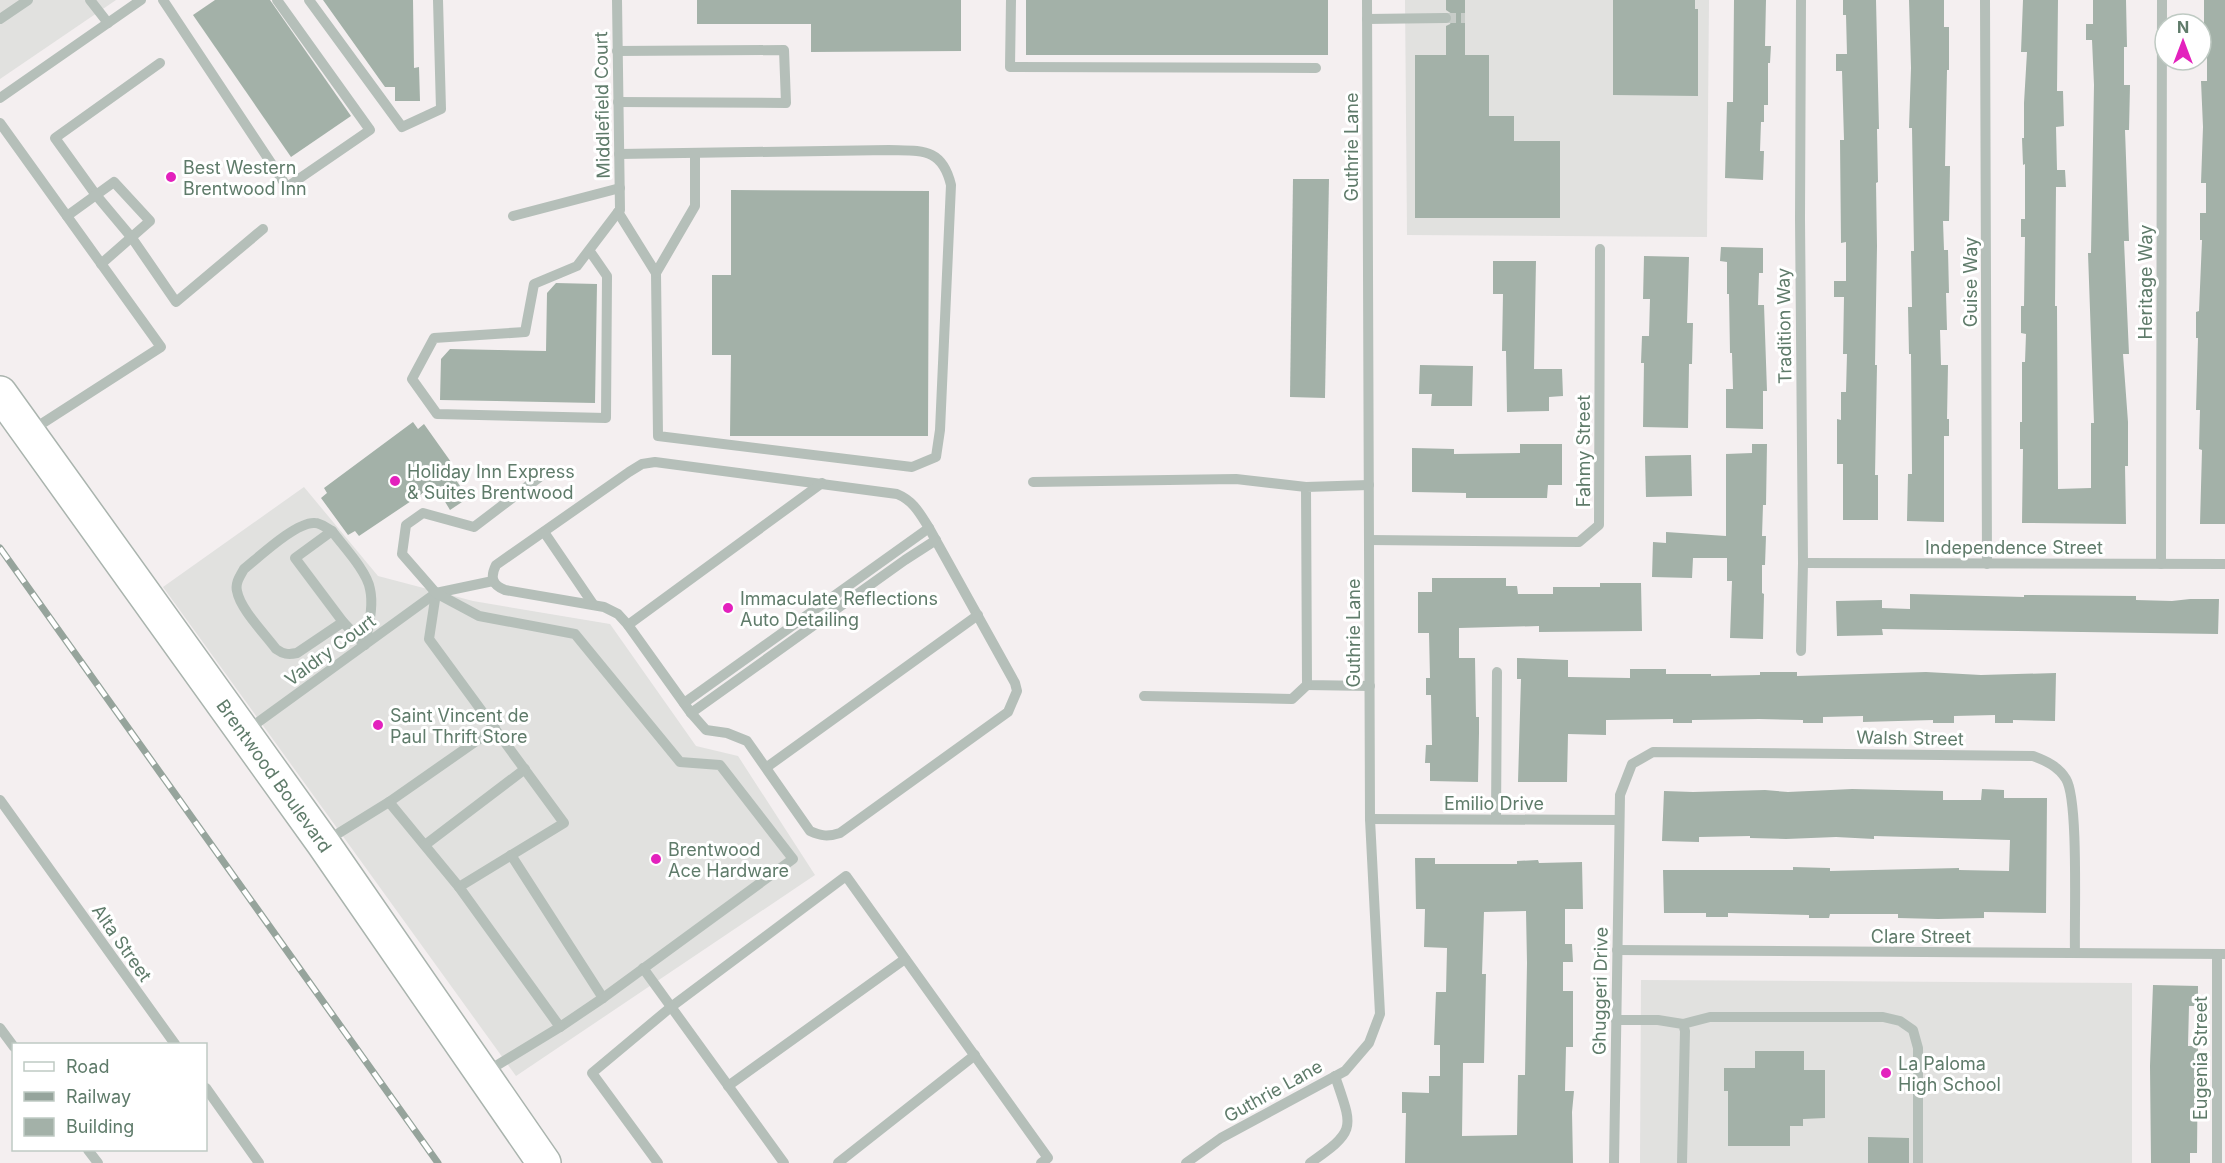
<svg xmlns="http://www.w3.org/2000/svg" width="2225" height="1163" font-family="Inter,sans-serif">
  <style>
    .built { fill: #e1e1df }
    .building { fill: #a3b1a8; fill-rule: evenodd }
    .lines { fill: none; stroke-linecap: round; stroke-linejoin: round }
    .minor-tunnel { stroke: #c7ccc8; stroke-width: 10; stroke-dasharray: 10 5; stroke-linecap: butt }
    .major-casing { stroke: #aab4ae; stroke-width: 36 }
    .minor { stroke: #b5bfb9; stroke-width: 10 }
    .major { stroke: #fff; stroke-width: 33 }
    .rail-casing { stroke: #96a49c; stroke-width: 7 }
    .rail { stroke: #fff; stroke-width: 4.5; stroke-dasharray: 14; stroke-linecap: butt }
    .poi-dot { fill: #e321bd; stroke: #fff; stroke-width: 2 }
    .labels { text-anchor: middle; dominant-baseline: central; stroke-width: 6; stroke-linejoin: round; paint-order: stroke }
    .street-label { font-size: 18px; fill: #5f7b6a; stroke: #fff }
    .poi-label { font-size: 18px; fill: #5f7b6a; stroke: #fff; text-anchor: start }
  </style>
  <rect width="100%" height="100%" fill="#f4eff0"/>
  <g class="built">
    <path d="M0,0H116L0,79Z"/>
    <path d="M1405,0H1709L1707,237L1407,235Z"/>
    <path d="M304,487L378,576L473,601L610,624L696,746L738,756L815,875L516,1076L163,587Z"/>
    <path d="M1641,980L2132,983V1163H1640Z"/>
  </g>
  <g class="building">
    <path d="M215,0H270L351,116L291,157L193,15Z"/>
    <path d="M323,0H413L414,68L419,67L420,101H395V87H385Z"/>
    <path d="M697,0H961V51L811,52V24H697Z"/>
    <rect x="1026" y="0" width="302" height="55"/>
    <path d="M1446,0H1465V55H1489V116H1514V141H1560V218H1415V55H1446V26L1450,24L1453,18L1452,14L1446,10Z"/>
    <path d="M1613,0H1695V9H1698V96L1613,95Z"/>
    <path d="M1734,0H1766L1765,46H1771L1770,63H1768V105H1764V122H1761L1760,151H1764L1763,180L1725,178L1727,102H1733Z"/>
    <path d="M1843,0H1876L1879,129H1877L1878,182L1876,183L1877,246L1875,365H1877L1875,475H1878V520H1843V464H1837V419L1841,420V392H1846L1847,354H1843L1844,297H1834V281H1846V242L1841,243L1840,140H1844L1842,71H1836V54H1847L1846,15H1843Z"/>
    <path d="M1909,0H1944V27H1949V70H1947L1945,166H1950L1949,221H1943L1944,250H1948L1949,293H1946L1947,330H1940L1941,365H1948L1947,419H1949V436H1944V522L1907,521L1908,474H1912L1911,354H1909L1908,307H1912L1911,251H1914L1912,128H1909L1911,68Z"/>
    <path d="M2023,0H2058L2057,91H2063L2064,126L2056,127L2057,170H2065L2066,187H2056L2055,306H2057L2058,489L2091,488V423H2094L2088,253H2091L2094,85L2092,40H2086V24H2093V0H2126L2127,47H2124V85H2130L2129,130H2125L2129,241H2124L2129,354H2123L2128,422V466H2125L2126,524L2022,523L2023,449H2020V422H2022V362H2025L2026,334L2021,333V306H2024L2025,237H2021V219H2025V164L2023,165L2022,138H2024V103L2027,52H2021Z"/>
    <path d="M2204,0H2225V524H2200L2202,450L2199,449L2200,410H2196L2198,338H2196V312L2199,311L2202,240H2200V213H2206V183H2201L2203,127L2201,81H2207V52H2201V25H2204Z"/>
    <path d="M1293,179H1329L1325,398L1290,397Z"/>
    <path d="M731,190L929,191L928,436H730L731,355H712V275H731Z"/>
    <path d="M1721,247L1763,248V273H1759L1758,305H1764L1767,391H1763V429L1726,428V389H1733L1732,353H1730L1729,294H1727V262L1720,261Z"/>
    <path d="M1644,256L1689,257L1687,323H1693L1692,364H1689L1688,428L1643,427L1644,363H1641L1642,336H1649L1650,299H1643Z"/>
    <path d="M1493,261H1536L1534,369H1562L1563,396L1549,397V411L1507,412L1506,351H1502L1503,294H1493Z"/>
    <path d="M556,283L597,284L595,403L440,400L441,359L450,349L546,351L547,293Z"/>
    <path d="M1420,365L1473,366L1472,406H1431L1432,394H1419Z"/>
    <path d="M413,422L418,429L424,424L451,462L446,465L468,498L450,510L435,485L359,536L355,531L348,535L321,498L327,493L324,488Z"/>
    <path d="M1520,444H1562V485H1548L1547,498H1466V493L1412,492V448L1454,449V454L1520,453Z"/>
    <path d="M1752,444H1767L1766,505H1763L1762,536H1766L1765,565H1762V593L1764,594L1763,639L1730,638L1732,581H1727V558H1693L1692,578L1652,577L1653,542L1666,543V532L1726,536V454L1752,453Z"/>
    <path d="M1691,455L1692,496L1646,497L1645,456Z"/>
    <path d="M1432,578H1506V586H1517L1518,594H1553V587H1600V583H1641L1642,631L1539,632V626L1459,628V658H1475L1476,717H1479V733L1478,782L1430,781V763H1425L1426,745H1432L1431,695H1426V678H1430L1429,633H1418V592H1432Z"/>
    <path d="M1910,594L2024,597V595L2136,596V600L2172,601L2190,599H2219L2218,634L1882,629L1883,635L1837,636L1836,601L1882,600V608L1910,609Z"/>
    <path d="M1517,658L1568,660V677L1630,678V669H1666V674H1711V676L1760,675V672H1797V676L1926,672L1981,675L2056,673L2055,721L2013,720V723H1995V715L1954,716V723H1933V720L1863,722V716L1823,717V723H1803V720L1759,719L1692,720V723H1673V719L1606,720V735L1568,734L1567,782H1518L1521,679H1517Z"/>
    <path d="M1852,789L1943,791V800H1981L1982,789L2004,790V798H2047L2046,913L1984,912V918L1938,919L1898,918V914H1830L1829,918H1809V915L1728,913V917H1706V913H1664L1663,870H1793V867L1830,868V871L1959,868V870L2009,871L2010,840L1874,836V839L1836,837L1786,839L1750,838V836L1699,837V842L1662,841L1664,791L1693,792L1765,790L1788,792Z"/>
    <path d="M1415,858H1435V864H1517V861L1538,860L1539,863L1582,862L1583,909H1565V944H1572L1573,962H1563V991H1573V1047H1566L1565,1091H1574L1572,1112L1573,1163H1405L1406,1113H1402V1092L1429,1093V1076H1440V1045H1434L1436,992H1446L1447,948L1424,947L1425,909H1416ZM1526,911L1527,963L1525,1075H1518L1517,1135L1462,1136L1463,1063H1484L1486,974H1482L1484,912Z"/>
    <path d="M2153,985L2198,986V1006H2189L2188,1046H2198L2197,1153H2190V1163H2151L2150,1066Z"/>
    <path d="M1755,1051H1804V1070H1825V1118L1803,1119V1126H1790V1146H1728V1091H1724V1068H1755Z"/>
    <path d="M1868,1137L1909,1138V1163H1868Z"/>
  </g>
  <g class="lines">
    <path class="minor-tunnel" d="M1446,18H1465"/>
    <defs>
      <g id="major">
        <path id="s1" d="M0,393L323,843L544,1163"/>
      </g>
    </defs>
    <use href="#major" class="major-casing"/>
    <g class="minor">
      <path d="M90,0L108,23"/>
      <path d="M163,0L287,187L370,130L277,0"/>
      <path d="M309,0L402,127L441,109L438,0"/>
      <path d="M1011,0L1010,67L1316,68"/>
      <path d="M1985,0L1987,564"/>
      <path d="M0,19L28,0"/>
      <path d="M1367,19L1446,18"/>
      <path d="M617,51L784,50L786,103L618,102"/>
      <path d="M160,63L55,138L96,195L132,238L176,302L263,229"/>
      <path d="M0,98L141,0"/>
      <path d="M0,123L161,347L32,430"/>
      <path d="M619,154L889,150C921,151 942,147 951,185L940,430L936,457L912,467L658,436L656,273"/>
      <path d="M618,212L656,273L695,206V153"/>
      <path d="M67,216L114,182L150,221L101,264"/>
      <path d="M513,216L620,188"/>
      <path d="M589,250L607,276L606,418L437,414L412,379L434,338L525,332L534,284L577,266L618,212L620,210L617,0"/>
      <path d="M655,462L897,494C914,501 920,514 929,528L1015,683L1017,691L1008,712L840,833C828,837 821,836 810,831L747,741L727,733L706,730L691,713L628,625L618,614L604,607L505,590C492,585 490,577 496,565L629,472L642,464Z"/>
      <path d="M1033,482L1236,479L1306,487"/>
      <path d="M1369,485L1306,487L1307,685L1370,686"/>
      <path d="M332,531C343,546 367,571 370,589C374,607 368,627 365,645L343,622L295,558Z"/>
      <path d="M332,531C326,528 321,523 315,523C297,521 259,557 244,569C240,576 235,583 237,591C240,609 265,634 276,649C283,654 288,655 297,653L343,622"/>
      <path d="M544,532L593,604"/>
      <path d="M1369,540L1579,542L1599,525L1600,249"/>
      <path d="M1803,563L2225,564"/>
      <path d="M2161,564L2162,0"/>
      <path d="M628,625L822,483"/>
      <path d="M1801,651L1803,563L1800,219L1801,0"/>
      <path d="M1144,696L1292,699L1307,685"/>
      <path d="M684,703L929,528"/>
      <path d="M691,713L905,560L936,540"/>
      <path d="M246,731L436,593L493,581"/>
      <path d="M767,767L978,615"/>
      <path d="M0,800L175,1044"/>
      <path d="M389,802L495,728"/>
      <path d="M1370,819L1619,820"/>
      <path d="M1496,819L1497,672"/>
      <path d="M326,841L389,802L459,887L564,823L429,639L436,593"/>
      <path d="M425,845L525,769"/>
      <path d="M511,855L603,998"/>
      <path d="M459,887L560,1027L603,998L793,859L720,765L680,762L575,634L479,616L436,593L402,554L406,525L423,513L474,527L541,476"/>
      <path d="M1617,950L2225,954"/>
      <path d="M2217,954V1163"/>
      <path d="M643,968L784,1163"/>
      <path d="M1616,1020H1658L1683,1024L1685,1031L1682,1163"/>
      <path d="M1683,1024L1710,1017H1883L1900,1021L1913,1030L1918,1048V1163"/>
      <path d="M0,1028L14,1047"/>
      <path d="M486,1072L560,1027"/>
      <path d="M728,1086L905,959"/>
      <path d="M206,1088L259,1163"/>
      <path d="M88,1150L98,1163"/>
      <path d="M658,1163L592,1073L671,1007L846,876L1048,1158L1041,1163"/>
      <path d="M838,1163L975,1055"/>
      <path d="M1186,1163L1221,1138L1345,1071L1369,1043L1380,1014L1370,819L1367,0"/>
      <path d="M1310,1163C1357,1130 1353,1129 1335,1076"/>
      <path d="M1614,1163L1620,795L1632,764L1653,752L2033,756C2046,761 2058,766 2066,779C2079,800 2074,922 2075,953"/>
    </g>
    <use href="#major" class="major"/>
    <defs>
      <path id="rail" d="M0,548L438,1163"/>
    </defs>
    <use href="#rail" class="rail-casing"/>
    <use href="#rail" class="rail"/>
  </g>
  <g class="poi-dot">
    <circle cx="171" cy="177" r="6"/>
    <circle cx="395" cy="481" r="6"/>
    <circle cx="728" cy="608" r="6"/>
    <circle cx="378" cy="725" r="6"/>
    <circle cx="656" cy="859" r="6"/>
    <circle cx="1886" cy="1073" r="6"/>
  </g>
  <g class="labels">
    <g class="street-label">
      <text transform="translate(602 105) rotate(-91)">Middlefield Court</text>
      <text transform="translate(1351 147) rotate(-90)">Guthrie Lane</text>
      <text transform="translate(1970 282) rotate(-90)">Guise Way</text>
      <text transform="translate(2145 282) rotate(-90)">Heritage Way</text>
      <text transform="translate(1784 326) rotate(-91)">Tradition Way</text>
      <text transform="translate(1583 451) rotate(-90)">Fahmy Street</text>
      <text x="2014" y="547">Independence Street</text>
      <text transform="translate(1353 633) rotate(-90)">Guthrie Lane</text>
      <text transform="translate(330 650) rotate(-36)">Valdry Court</text>
      <text transform="translate(1910 738) rotate(1)">Walsh Street</text>
      <text stroke="none"><textPath href="#s1" startOffset="471">Brentwood Boulevard</textPath></text>
      <text x="1494" y="803">Emilio Drive</text>
      <text x="1921" y="936">Clare Street</text>
      <text transform="translate(122 943) rotate(55)">Alta Street</text>
      <text transform="translate(1600 991) rotate(-89)">Ghuggeri Drive</text>
      <text transform="translate(2200 1058) rotate(-90)">Eugenia Street</text>
      <text transform="translate(1273 1091) rotate(-29)">Guthrie Lane</text>
    </g>
    <g class="poi-label">
      <text x="183" y="167">Best Western<tspan x="183" dy="21">Brentwood Inn</tspan></text>
      <text x="407" y="471">Holiday Inn Express<tspan x="407" dy="21">&amp; Suites Brentwood</tspan></text>
      <text x="740" y="598">Immaculate Reflections<tspan x="740" dy="21">Auto Detailing</tspan></text>
      <text x="390" y="715">Saint Vincent de<tspan x="390" dy="21">Paul Thrift Store</tspan></text>
      <text x="668" y="849">Brentwood<tspan x="668" dy="21">Ace Hardware</tspan></text>
      <text x="1898" y="1063">La Paloma<tspan x="1898" dy="21">High School</tspan></text>
    </g>
  </g>
  <rect x="12" y="1043" width="195" height="108" fill="#ffffff" stroke="#bfcac3" stroke-width="1.5"/>
  <rect x="24" y="1062" width="30" height="9" fill="#ffffff" stroke="#bfcac3" stroke-width="1.5"/>
  <text x="66" y="1073" font-size="18" fill="#5f7b6a">Road</text>
  <rect x="24" y="1092" width="30" height="9" fill="#96a49c" stroke="#bfcac3" stroke-width="1.5"/>
  <text x="66" y="1103" font-size="18" fill="#5f7b6a">Railway</text>
  <rect x="24" y="1118" width="30" height="18" fill="#a3b1a8" stroke="#bfcac3" stroke-width="1.5"/>
  <text x="66" y="1133" font-size="18" fill="#5f7b6a">Building</text>
  <g transform="translate(2183 42)"><circle r="28" fill="#ffffff" stroke="#bfcac3" stroke-width="1.5"/>
  <path d="M0-4.5L10 22L0 15L-10 22Z" fill="#e321bd"/>
  <text y="-9" font-size="16" font-weight="bold" text-anchor="middle" fill="#5f7b6a">N</text>
  </g>
</svg>
